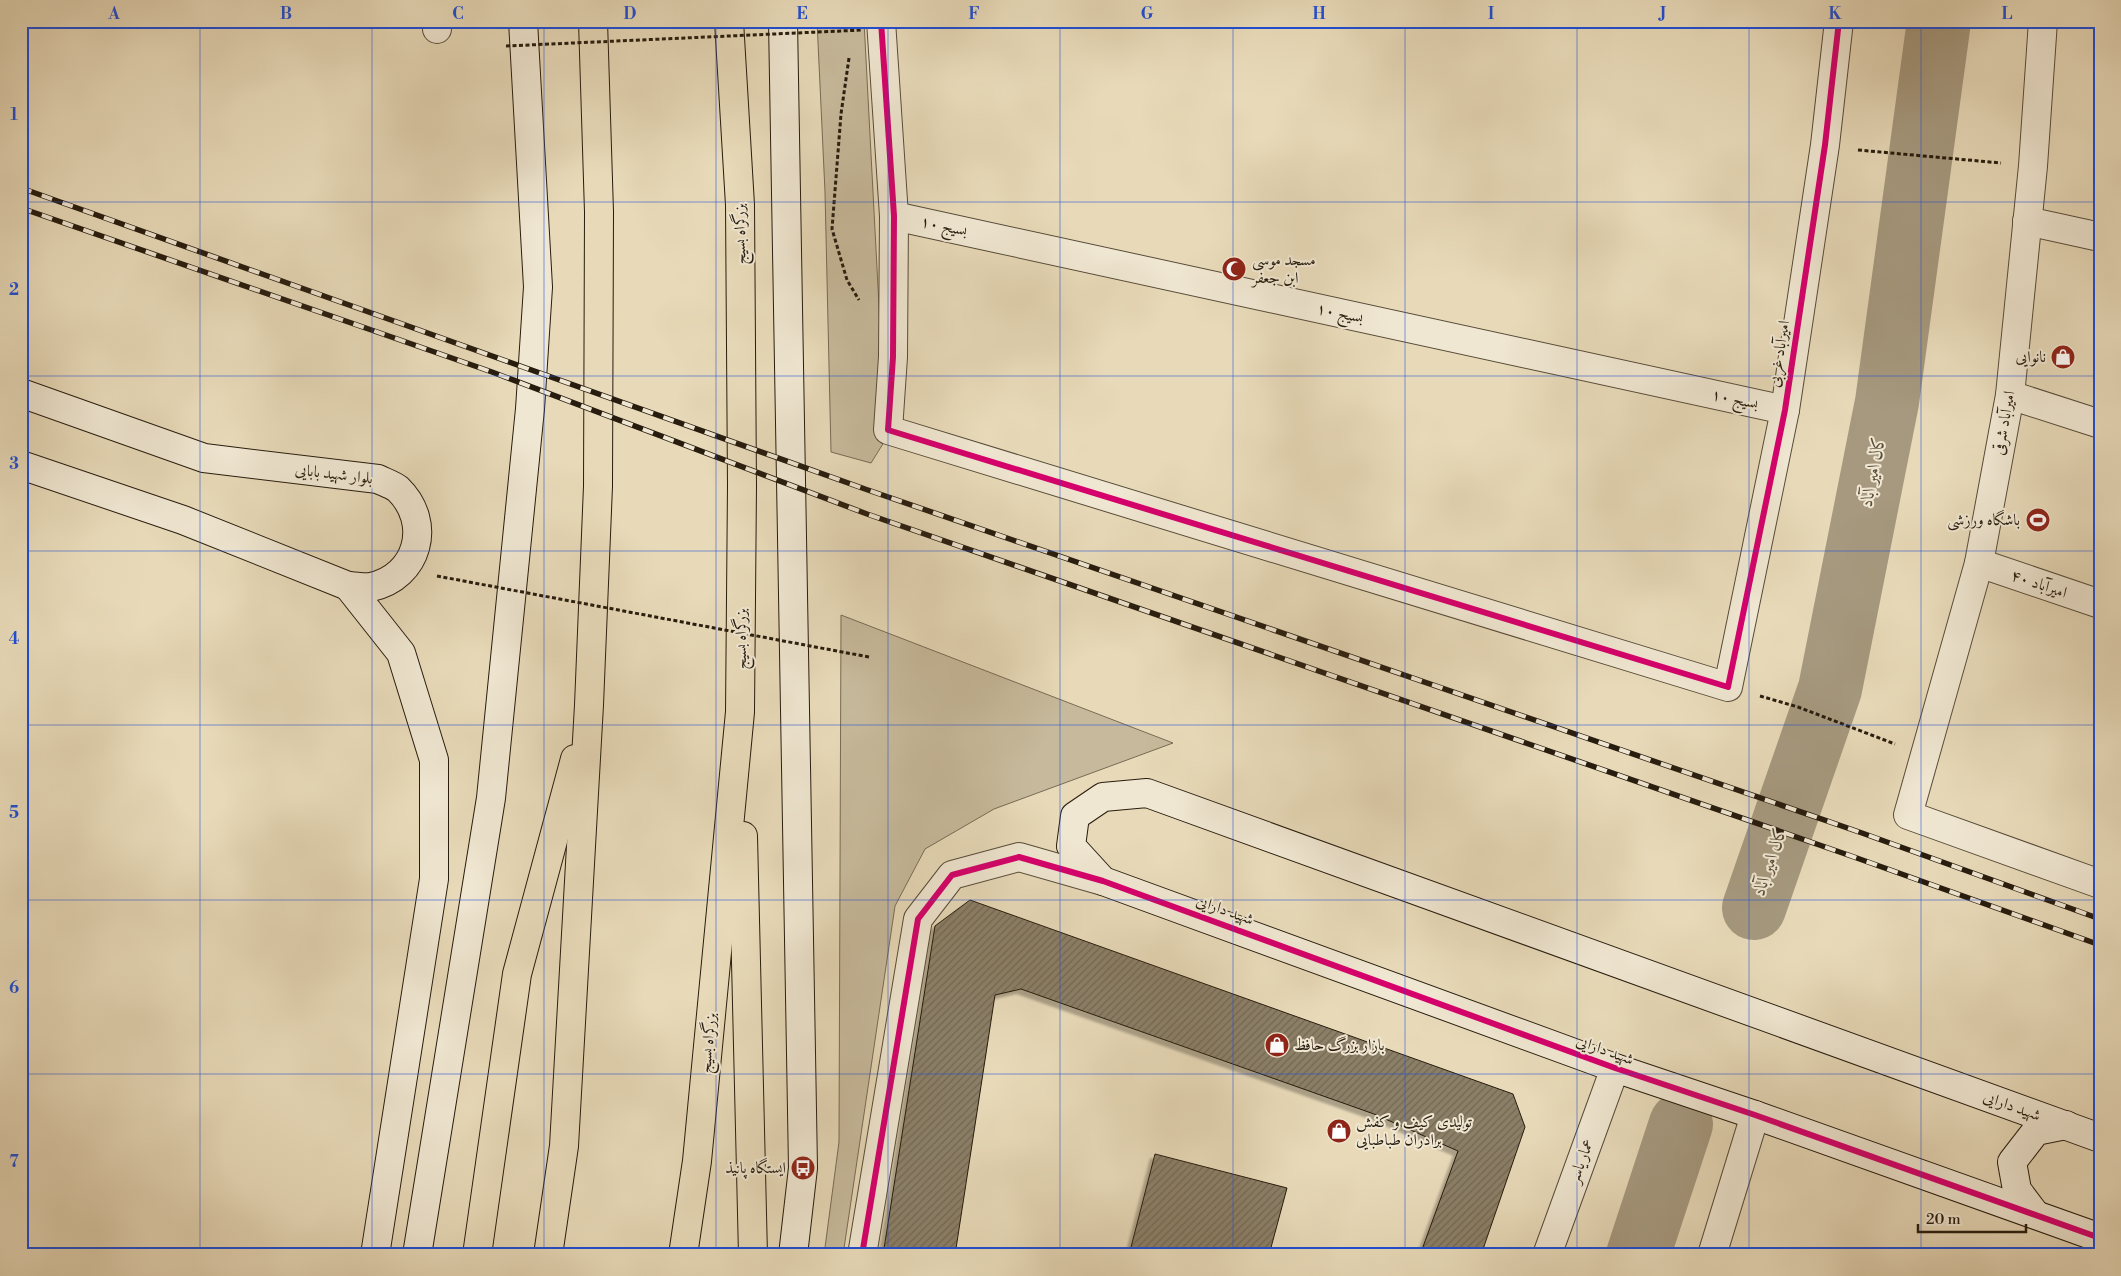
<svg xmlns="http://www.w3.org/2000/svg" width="2121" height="1276" font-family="'Libre Bodoni',Amiri,serif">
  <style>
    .grass { fill: #c7ba9c; stroke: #776b55 }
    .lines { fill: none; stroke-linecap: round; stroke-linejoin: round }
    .river { stroke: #a6997f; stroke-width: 64 }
    .building { fill: url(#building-hatch); stroke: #271c0e; filter: url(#shadow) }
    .street-casing { stroke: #574c39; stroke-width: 30 }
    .secondary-casing { stroke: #271c0e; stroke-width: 30 }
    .highway-casing { stroke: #271c0e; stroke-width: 30 }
    .path { stroke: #271c0e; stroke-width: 3; stroke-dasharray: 4 2.5; stroke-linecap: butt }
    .street { stroke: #f0e7d2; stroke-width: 28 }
    .secondary { stroke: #f0e7d2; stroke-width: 28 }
    .highway { stroke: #e8dab9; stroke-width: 28 }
    .rail-casing { stroke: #271c0e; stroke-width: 5.5 }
    .rail { stroke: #f0e7d2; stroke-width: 4; stroke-dasharray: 11; stroke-linecap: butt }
    .path-bridge { stroke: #271c0e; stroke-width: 3; stroke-dasharray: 4 2.5; stroke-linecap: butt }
    .cycleway-casing { stroke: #f0e7d2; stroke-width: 9 }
    .cycleway { stroke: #d6006c; stroke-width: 6 }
    .grid { fill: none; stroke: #1d4ed8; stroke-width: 1; stroke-opacity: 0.55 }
    .labels { text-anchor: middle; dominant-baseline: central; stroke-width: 4; stroke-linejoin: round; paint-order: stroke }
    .street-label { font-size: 16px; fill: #271c0e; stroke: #f0e7d2 }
    .poi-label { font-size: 16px; fill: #271c0e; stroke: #f0e7d2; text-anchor: start }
    .water-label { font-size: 18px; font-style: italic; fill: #5a4e3b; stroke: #f0e7d2 }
    .neatline { fill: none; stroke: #1d4ed8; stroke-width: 2 }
    .grid-label { font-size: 16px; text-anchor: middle; font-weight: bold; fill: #1d4ed8 }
  </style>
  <defs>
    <pattern id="building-hatch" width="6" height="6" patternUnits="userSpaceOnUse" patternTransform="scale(1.25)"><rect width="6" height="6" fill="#8b7f67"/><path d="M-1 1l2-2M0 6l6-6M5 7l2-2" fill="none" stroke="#726753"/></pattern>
    <filter id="shadow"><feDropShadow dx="-4.5" dy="4.5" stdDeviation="1" flood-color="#0004"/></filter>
  </defs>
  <rect width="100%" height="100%" fill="#e8dab9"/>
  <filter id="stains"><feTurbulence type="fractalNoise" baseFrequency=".004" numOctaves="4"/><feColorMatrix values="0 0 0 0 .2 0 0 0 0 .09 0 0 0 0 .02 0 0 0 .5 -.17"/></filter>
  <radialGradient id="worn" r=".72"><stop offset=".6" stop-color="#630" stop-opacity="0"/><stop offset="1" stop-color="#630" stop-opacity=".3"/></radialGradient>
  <g class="grass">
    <path d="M817,21H864L886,439L871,463L831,452L825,192Z"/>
    <path d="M841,615L1173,743L994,809L925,849L895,906L843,1255H824L839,1142Z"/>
  </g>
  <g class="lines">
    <g class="river">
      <path d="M1754,908L1830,689L1887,402L1939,21"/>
      <path d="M1638,1255L1681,1124"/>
    </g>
  </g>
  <g class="building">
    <path d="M970,900L1513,1094L1525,1127L1481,1255H1420L1458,1151L1374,1114L1021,989L995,995L955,1255H883L935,926Z"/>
    <path d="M1155,1154L1287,1188L1269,1255H1129Z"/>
  </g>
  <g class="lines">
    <defs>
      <g id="street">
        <path d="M437,21V29"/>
        <path d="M881,21L894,216L893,357L888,430L1728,687L1785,410L1825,145L1839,21"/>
        <path d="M2043,21L2033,166L2010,395L1979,563L1908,815L2100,884"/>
        <path d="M894,216L1785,410"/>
        <path d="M2027,221L2100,237"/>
        <path d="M2010,395L2100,424"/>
        <path d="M1979,563L2100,604"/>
        <path d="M862,1255L918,919L952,875L1019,857L1103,881"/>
        <path d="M1547,1255L1615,1068"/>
        <path d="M1712,1255L1755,1115"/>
      </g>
      <g id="secondary">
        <path d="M783,21L803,1168L793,1255"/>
        <path d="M21,393L204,458L378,479C384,482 393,485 398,489C433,523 418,577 371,587C364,588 355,586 348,586L183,520L21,465"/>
        <path d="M348,586L401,653L434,760V879L375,1255"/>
        <path d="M2100,1138L1147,793L1103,797L1075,816L1071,846L1103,881L1615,1068L1755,1115L2100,1238"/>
        <path d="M2035,1214L2017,1190L2012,1162L2036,1131L2066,1125"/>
        <path d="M417,1255L491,798L530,409L538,287L523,21"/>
      </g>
      <g id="highway">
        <path d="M743,836L753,1255"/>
        <path d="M477,1255L517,974L575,759"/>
        <path d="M548,1255L564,1146L589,705L598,486L599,212L593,21"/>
        <path d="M683,1255L697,1161L740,712L742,485L740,205L729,21"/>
      </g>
    </defs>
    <use href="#street" class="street-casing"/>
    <use href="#secondary" class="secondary-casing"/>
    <use href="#highway" class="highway-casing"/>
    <g class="path">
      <path d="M849,58L841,114L832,229L847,280L859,300"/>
      <path d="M1858,150L2001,163"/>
      <path d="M1760,696L1798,707L1895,744"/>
    </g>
    <use href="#street" class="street"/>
    <use href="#secondary" class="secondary"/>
    <use href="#highway" class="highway"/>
    <defs>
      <g id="rail">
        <path d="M21,188L865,489L1862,833L2100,919"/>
        <path d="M21,208L492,372L867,514L1854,857L2100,945"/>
      </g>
    </defs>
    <use href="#rail" class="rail-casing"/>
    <use href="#rail" class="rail"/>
    <g class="path-bridge">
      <path d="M506,46L863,30"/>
      <path d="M437,576L869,657"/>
    </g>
    <defs>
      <g id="cycleway">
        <path d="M881,21L894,216L893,357L888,430L1728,687L1785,410L1825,145L1839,21"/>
        <path d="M862,1255L918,919L952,875L1019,857L1103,881L1615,1068L1755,1115L2100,1238"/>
      </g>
    </defs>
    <use href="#cycleway" class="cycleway-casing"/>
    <use href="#cycleway" class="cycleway"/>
  </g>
  <path class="grid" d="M200,21V1255M372,21V1255M544,21V1255M716,21V1255M888,21V1255M1060,21V1255M1233,21V1255M1405,21V1255M1577,21V1255M1749,21V1255M1921,21V1255M21,202H2100M21,376H2100M21,551H2100M21,725H2100M21,900H2100M21,1074H2100"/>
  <defs>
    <symbol id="mosque-disc" viewBox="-11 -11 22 22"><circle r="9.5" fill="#8f2418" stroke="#f0e7d2"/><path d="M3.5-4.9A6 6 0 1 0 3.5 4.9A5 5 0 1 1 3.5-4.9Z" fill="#fff"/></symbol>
    <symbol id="shop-disc" viewBox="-11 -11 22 22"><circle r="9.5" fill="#8f2418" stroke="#f0e7d2"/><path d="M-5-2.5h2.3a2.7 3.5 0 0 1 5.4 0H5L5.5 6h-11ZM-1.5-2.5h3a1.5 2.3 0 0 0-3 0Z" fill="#fff"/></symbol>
    <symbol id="stadium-disc" viewBox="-11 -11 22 22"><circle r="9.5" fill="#8f2418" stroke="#f0e7d2"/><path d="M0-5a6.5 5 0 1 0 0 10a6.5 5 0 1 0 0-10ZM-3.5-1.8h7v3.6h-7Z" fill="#fff"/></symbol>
    <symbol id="bus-disc" viewBox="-11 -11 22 22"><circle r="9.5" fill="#8f2418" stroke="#f0e7d2"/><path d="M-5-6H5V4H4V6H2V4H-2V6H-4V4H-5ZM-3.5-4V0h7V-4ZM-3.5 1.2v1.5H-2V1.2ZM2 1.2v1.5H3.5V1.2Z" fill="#fff"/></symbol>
  </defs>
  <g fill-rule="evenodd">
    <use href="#mosque-disc" x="1220" y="255" width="28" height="28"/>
    <use href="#shop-disc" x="2049" y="343" width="28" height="28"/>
    <use href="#stadium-disc" x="2024" y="506" width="28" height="28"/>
    <use href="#shop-disc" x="1263" y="1031" width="28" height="28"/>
    <use href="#shop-disc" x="1325" y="1117" width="28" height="28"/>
    <use href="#bus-disc" x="789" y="1154" width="28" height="28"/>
  </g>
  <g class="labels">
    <g class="street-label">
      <text transform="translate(944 226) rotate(12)">بسیج ۱۰</text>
      <text transform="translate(740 234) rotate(-91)">بزرگراه بسیج</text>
      <text transform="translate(1340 313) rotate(12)">بسیج ۱۰</text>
      <text transform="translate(1779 354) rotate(-81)">امیرآباد غربی</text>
      <text transform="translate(1735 399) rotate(12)">بسیج ۱۰</text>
      <text transform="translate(2004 423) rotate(-80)">امیرآباد شرقی</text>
      <text transform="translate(334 474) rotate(7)">بلوار شهید بابایی</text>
      <text transform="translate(2039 584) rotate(19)">امیرآباد ۴۰</text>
      <text transform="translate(741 639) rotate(-90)">بزرگراه بسیج</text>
      <text transform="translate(1225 910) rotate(20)">شهید دارایی</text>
      <text transform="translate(708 1043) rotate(-85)">بزرگراه بسیج</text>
      <text transform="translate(1605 1050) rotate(20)">شهید دارایی</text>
      <text transform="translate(2012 1106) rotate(20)">شهید دارایی</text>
      <text transform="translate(1581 1161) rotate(-70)">عمار یاسر</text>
    </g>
    <g class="poi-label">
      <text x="1252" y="260">مسجد موسی<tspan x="1252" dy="18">ابن جعفر</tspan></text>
      <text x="2046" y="357" text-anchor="end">نانوایی</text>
      <text x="2020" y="520" text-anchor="end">باشگاه ورزشی</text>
      <text x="1294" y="1045">بازار بزرگ حافظ</text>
      <text x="1356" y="1122">تولیدی کیف و کفش<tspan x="1356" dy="18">برادران طباطبایی</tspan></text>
      <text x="786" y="1168" text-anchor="end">ایستگاه پانیذ</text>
    </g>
    <g class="water-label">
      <text transform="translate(1873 471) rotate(-79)">کال امیر آباد</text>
      <text transform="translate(1770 861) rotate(-71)">کال امیر آباد</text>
    </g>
  </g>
  <rect width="2121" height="1276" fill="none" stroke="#e8dab9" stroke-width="55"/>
  <path d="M1918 1224v8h108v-8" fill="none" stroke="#271c0e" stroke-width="2.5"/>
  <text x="1926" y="1224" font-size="15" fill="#271c0e" stroke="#f0e7d2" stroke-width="4" paint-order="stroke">20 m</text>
  <rect x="28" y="28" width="2066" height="1220" class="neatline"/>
  <g class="grid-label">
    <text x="114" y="19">A</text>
    <text x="286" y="19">B</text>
    <text x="458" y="19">C</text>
    <text x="630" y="19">D</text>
    <text x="802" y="19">E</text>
    <text x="974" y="19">F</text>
    <text x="1147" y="19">G</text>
    <text x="1319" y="19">H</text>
    <text x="1491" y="19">I</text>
    <text x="1663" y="19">J</text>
    <text x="1835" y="19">K</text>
    <text x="2007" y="19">L</text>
    <text x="14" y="120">1</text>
    <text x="14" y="295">2</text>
    <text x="14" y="469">3</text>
    <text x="14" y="644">4</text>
    <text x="14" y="818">5</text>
    <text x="14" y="993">6</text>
    <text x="14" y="1167">7</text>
  </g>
  <rect width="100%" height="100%" filter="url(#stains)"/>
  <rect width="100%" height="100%" fill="url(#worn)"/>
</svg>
